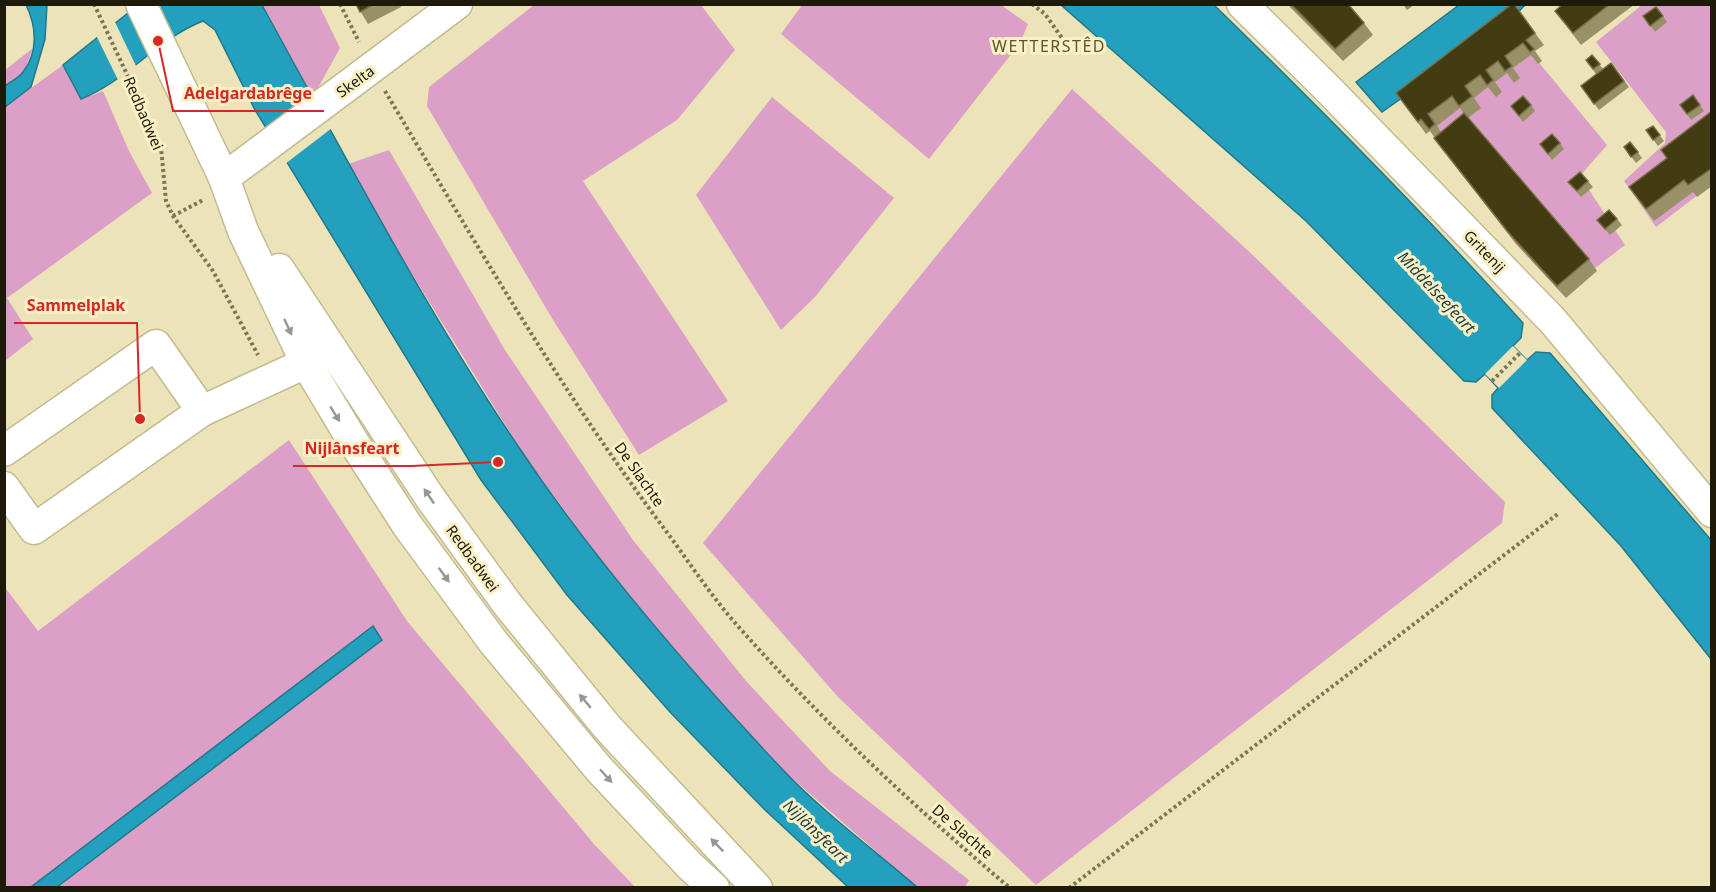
<svg xmlns="http://www.w3.org/2000/svg" width="1716" height="892" font-family="'Noto Sans',sans-serif">
  <style>
    .green { fill: #dca0c8 }
    .water { fill: #23a0be; stroke: #217888; stroke-width: 1.5 }
    .pier { fill: #ece4b8 }
    .lines { fill: none; stroke-linecap: round; stroke-linejoin: round }
    .minor-casing { stroke: #c3bb90; stroke-width: 33 }
    .path { stroke: #7b7659; stroke-width: 4; stroke-dasharray: 3 3; stroke-linecap: butt }
    .minor { stroke: #fff; stroke-width: 30 }
    .wall { fill: #989066; fill-rule: evenodd }
    .building { fill: #433c13; stroke: #766e44; stroke-width: 1.5 }
    .oneway { fill: #999890 }
    .labels { text-anchor: middle; dominant-baseline: central; stroke-width: 6; stroke-linejoin: round; paint-order: stroke }
    .street-label { font-size: 15px; fill: #1d1a09; stroke: #f9f1c5 }
    .neighbourhood-label { font-size: 16px; letter-spacing: 1.5px; fill: #5c542c; stroke: #f9f1c5 }
    .water-label { font-size: 16px; font-style: italic; fill: #253e45; stroke: #f9f1c5 }
    .leader { fill: none; stroke: #d62828; stroke-width: 2 }
    .callout-dot { fill: #d62828; stroke: #f9f1c5; stroke-width: 2 }
    .callout-label { font-size: 16px; text-anchor: middle; font-weight: bold; fill: #d62828; stroke: #f9f1c5; stroke-width: 6; stroke-linejoin: round; paint-order: stroke }
  </style>
  <rect width="100%" height="100%" fill="#ece4b8"/>
  <g class="green">
    <path d="M262,5H319L340,48L313,97Z"/>
    <path d="M534,5H701L735,50L677,120L583,181L728,401L639,455L553,320L427,106L429,87Z"/>
    <path d="M802,5H1001L1028,24L1020,43L929,159L781,34Z"/>
    <path d="M1642,5H1711V185L1656,227L1624,181L1665,143L1666,132L1596,42Z"/>
    <path d="M1507,24L1607,145L1580,176L1625,245L1568,289L1411,100Z"/>
    <path d="M33,48L24,72L5,86V70Z"/>
    <path d="M63,65L81,99L103,91L129,151L152,193L7,298L33,339L5,361V107Z"/>
    <path d="M1072,89L1256,258L1505,502L1502,523L1036,885L838,697L703,543Z"/>
    <path d="M772,97L894,198L815,297L781,330L696,195Z"/>
    <path d="M389,150L505,350L633,540L746,681L830,771L969,880L965,887H917L786,773L690,668L602,562L522,452L396,248L348,164Z"/>
    <path d="M289,440L407,621L594,844L635,887H57L382,640L373,626L31,887H5L4,586L38,631Z"/>
  </g>
  <g class="water">
    <path d="M26,5H47L45,39L31,87L5,107V86C10,82 19,78 23,72C39,52 36,25 26,5Z"/>
    <path d="M138,5H262C345,156 425,309 522,452C598,565 690,671 783,770C823,812 873,849 917,887H848L764,809L670,712L567,595L481,480L255,110L215,30L203,21C157,39 127,81 81,99L63,65Z"/>
    <path d="M1061,5H1214C1320,108 1424,213 1523,323L1521,338L1513,346L1527,360L1536,352L1550,353L1711,540V659L1621,546L1492,408V395L1498,388L1485,374L1476,382L1464,381L1306,221Z"/>
    <path d="M1459,5H1525L1507,24L1382,112L1356,82Z"/>
    <path d="M373,626L382,640L57,887H31Z"/>
  </g>
  <g class="pier">
    <path d="M114,20L137,68L119,82L96,35Z"/>
    <path d="M315,94L332,128L285,164L265,132Z"/>
    <path d="M1513,346L1527,360L1499,388L1485,374Z"/>
  </g>
  <g class="lines">
    <defs>
      <g id="minor">
        <path d="M141,4L224,178L243,231L306,363L351,438L407,525L494,643L599,769L690,866L714,888"/>
        <path d="M1242,4L1330,91L1553,321L1712,512"/>
        <path d="M224,178L457,4"/>
        <path d="M279,269L431,499L508,605L607,727L757,888"/>
        <path d="M4,451L156,345L202,411"/>
        <path d="M4,487L34,529L202,411L323,355"/>
      </g>
    </defs>
    <use href="#minor" class="minor-casing"/>
    <g class="path">
      <path d="M94,4L161,147L166,201L173,216L213,271L258,355"/>
      <path d="M340,4L359,42"/>
      <path d="M1032,4L1045,14L1067,45"/>
      <path d="M385,91C475,242 563,395 669,535C691,565 712,597 737,625C821,720 913,806 1010,888"/>
      <path d="M173,216L203,200"/>
      <path d="M1492,381L1520,353"/>
      <path d="M1069,888L1559,513"/>
    </g>
    <use href="#minor" class="minor"/>
  </g>
  <g class="wall">
    <path d="M356,4H400L401,7L368,24Z"/>
    <path d="M1287,4H1348L1364,23L1373,35L1343,61Z"/>
    <path d="M1403,4H1415L1407,10Z"/>
    <path d="M1563,4H1635L1581,45L1555,11Z"/>
    <path d="M1656,7L1667,22L1655,32L1643,16Z"/>
    <path d="M1535,33L1544,45L1535,51L1542,61L1538,64L1531,55L1513,68L1520,78L1514,83L1507,73L1495,82L1502,92L1496,97L1488,87L1474,98L1481,108L1468,118L1589,259L1597,271L1566,298L1516,244L1443,150L1430,131L1426,134L1396,93ZM1460,108L1465,115L1441,132L1437,126Z"/>
    <path d="M1592,55L1603,69L1611,63L1629,87L1599,110L1581,86L1596,74L1586,60Z"/>
    <path d="M1693,95L1704,111L1691,120L1680,105Z"/>
    <path d="M1531,105L1535,111L1523,122L1511,106Z"/>
    <path d="M1712,111V186L1697,197L1693,192L1654,221L1629,187L1667,158Z"/>
    <path d="M1653,126L1664,141L1658,146L1646,130Z"/>
    <path d="M1630,142L1642,158L1636,163L1624,147Z"/>
    <path d="M1560,143L1564,149L1552,160L1540,144Z"/>
    <path d="M1588,181L1593,187L1581,197L1568,182Z"/>
    <path d="M1617,219L1622,225L1610,235L1597,220Z"/>
  </g>
  <g class="building">
    <path d="M356,4H374L360,12Z"/>
    <path d="M1291,4H1348L1364,23L1335,49Z"/>
    <path d="M1512,4H1514L1535,33L1526,40L1534,49L1530,52L1523,43L1505,56L1512,66L1505,71L1498,61L1486,70L1493,80L1487,85L1480,75L1465,86L1472,96L1459,106L1452,96L1428,114L1435,124L1429,129L1421,119L1418,122L1396,93Z"/>
    <path d="M1563,4H1610L1573,33L1555,11Z"/>
    <path d="M1656,7L1663,16L1650,26L1643,16Z"/>
    <path d="M1592,55L1600,64L1593,69L1586,60Z"/>
    <path d="M1611,63L1624,81L1594,104L1581,86Z"/>
    <path d="M1693,95L1700,105L1687,114L1680,105Z"/>
    <path d="M1523,96L1531,105L1519,116L1511,106Z"/>
    <path d="M1712,111V168L1688,185L1684,180L1646,209L1629,187L1667,158L1661,150Z"/>
    <path d="M1464,113L1589,259L1557,286L1508,232L1434,138Z"/>
    <path d="M1653,126L1660,135L1653,140L1646,130Z"/>
    <path d="M1552,134L1560,143L1548,154L1540,144Z"/>
    <path d="M1630,142L1638,152L1631,157L1624,147Z"/>
    <path d="M1580,172L1588,181L1577,191L1568,182Z"/>
    <path d="M1609,210L1617,219L1605,229L1597,220Z"/>
  </g>
  <defs><path id="oneway-solid" d="M-6-.8H1V-3.2L6.5 0L1 3.2V.8H-6Z" transform="scale(1.5)"/></defs>
  <g class="oneway">
    <use href="#oneway-solid" transform="translate(288 327) rotate(65)"/>
    <use href="#oneway-solid" transform="translate(335 414) rotate(58)"/>
    <use href="#oneway-solid" transform="translate(429 496) rotate(-124)"/>
    <use href="#oneway-solid" transform="translate(444 575) rotate(54)"/>
    <use href="#oneway-solid" transform="translate(585 701) rotate(-130)"/>
    <use href="#oneway-solid" transform="translate(606 776) rotate(48)"/>
    <use href="#oneway-solid" transform="translate(717 845) rotate(-135)"/>
  </g>
  <g class="labels">
    <g class="street-label">
      <text transform="translate(355 81) rotate(-36)">Skelta</text>
      <text transform="translate(144 113) rotate(67)">Redbadwei</text>
      <text transform="translate(1485 251) rotate(46)">Gritenij</text>
      <text transform="translate(640 474) rotate(55)">De Slachte</text>
      <text transform="translate(473 558) rotate(54)">Redbadwei</text>
      <text transform="translate(963 831) rotate(41)">De Slachte</text>
    </g>
    <g class="neighbourhood-label">
      <text x="1049" y="46">WETTERSTÊD</text>
    </g>
    <g class="water-label">
      <text transform="translate(1437 292) rotate(47)">Middelseefeart</text>
      <text transform="translate(816 831) rotate(44)">Nijlânsfeart</text>
    </g>
  </g>
  <path class="leader" d="M158 41L173 111H324M140 419L137 323H14M498 462L411 466H293"/>
  <g class="callout-dot">
    <circle cx="158" cy="41" r="6"/>
    <circle cx="140" cy="419" r="6"/>
    <circle cx="498" cy="462" r="6"/>
  </g>
  <g class="callout-label">
    <text x="248" y="99">Adelgardabrêge</text>
    <text x="76" y="311">Sammelplak</text>
    <text x="352" y="454">Nijlânsfeart</text>
  </g>
  <rect width="1716" height="892" fill="none" stroke="#1d1a09" stroke-width="12"/>
</svg>
